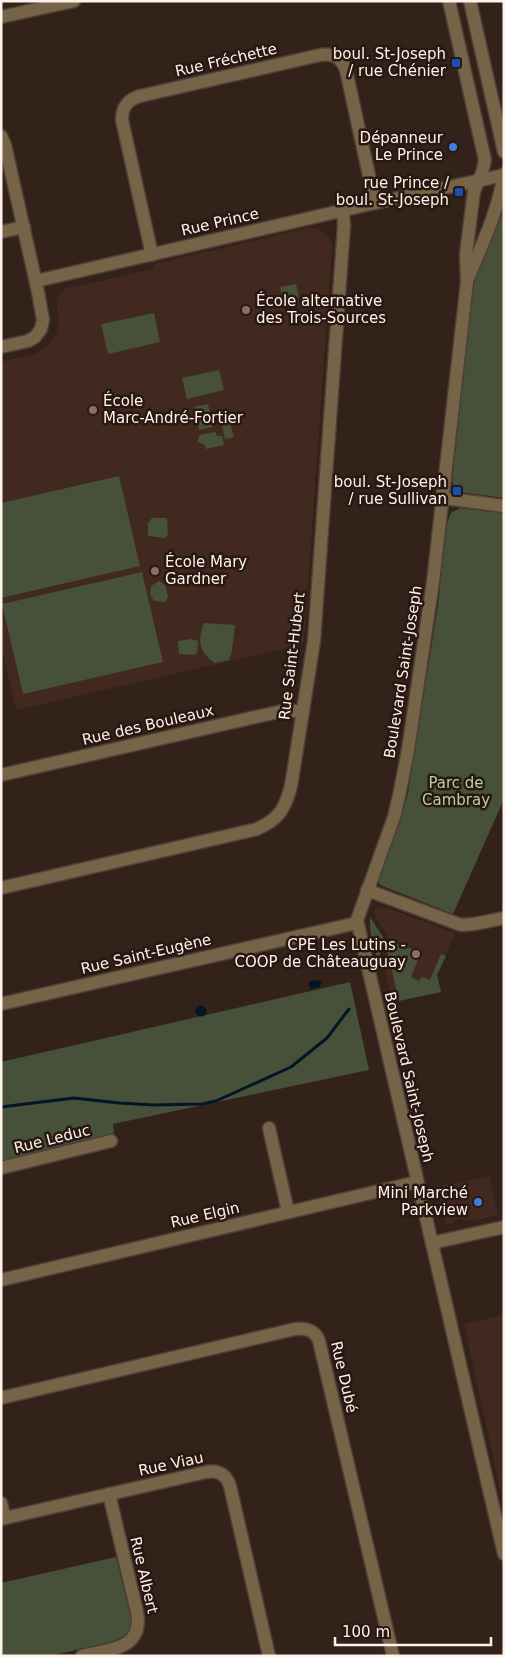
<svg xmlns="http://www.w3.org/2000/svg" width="505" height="1657" font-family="'DejaVu Sans',sans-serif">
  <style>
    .built { fill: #41291f }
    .green { fill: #475038 }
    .water { fill: #011626 }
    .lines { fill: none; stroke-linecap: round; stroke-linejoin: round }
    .stream { stroke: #011626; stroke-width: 3 }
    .minor-casing { stroke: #4f3f37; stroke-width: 15 }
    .minor { stroke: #766448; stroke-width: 12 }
    .transit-dot { fill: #1a4fb4; stroke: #291811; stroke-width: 2 }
    .shop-dot { fill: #3f7fe0; stroke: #291811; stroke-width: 2 }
    .education-dot { fill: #8d6e63; stroke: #291811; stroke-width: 2 }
    .labels { text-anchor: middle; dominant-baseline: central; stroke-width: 5; stroke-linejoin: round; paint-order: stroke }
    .poi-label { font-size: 15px; fill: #fef2ec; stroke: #291811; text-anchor: end }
    .street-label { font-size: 15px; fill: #fef2ec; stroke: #291811 }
    .park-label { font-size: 15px; fill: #bbcf9a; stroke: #291811 }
  </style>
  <rect width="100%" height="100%" fill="#33221a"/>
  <g class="built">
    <path d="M308,228L318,229L323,232L330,240L332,248L304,641L301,644L283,649L16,710L1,645V362L37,353L50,344L57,333L58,327L57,298L65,289L154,269V264Z"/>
    <path d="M381,907L388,908L455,933L437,975L441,992L392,1002L383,960L388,947V937L376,918L374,910Z"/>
    <path d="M489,1176L498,1215L473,1221L460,1219L450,1224L445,1223L437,1187Z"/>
    <path d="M504,1315V1502H503L464,1324Z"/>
  </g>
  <g class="green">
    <path d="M504,207V498L460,492L454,486L452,481L474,278L478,264L496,230Z"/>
    <path d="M296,284L299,297L283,301L280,287Z"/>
    <path d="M154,313L160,342L108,354L101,324Z"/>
    <path d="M219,370L224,390L187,399L182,378Z"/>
    <path d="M208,404L213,427L199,430L194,407Z"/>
    <path d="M230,424L234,437L225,439L222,425Z"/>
    <path d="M215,432L217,436H222L224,445L206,449L205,445L198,442L199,435Z"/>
    <path d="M119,476L140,566L1,598V503Z"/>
    <path d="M460,508L504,513V799L453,914L380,885L378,881L400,822L408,793L438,605L447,523L451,513Z"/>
    <path d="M152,518H167L168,535L165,538L148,536V523Z"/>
    <path d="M142,572L163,662L23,694L2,604Z"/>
    <path d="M159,581L165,585L168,597L165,602L154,601L150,595L151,586Z"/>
    <path d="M204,623L235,625L232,651L229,660L215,663C199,653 197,640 204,623Z"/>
    <path d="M190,639L198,641L197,653L194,655L179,654L178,641Z"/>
    <path d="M370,917L383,937V946L378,962L370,930Z"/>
    <path d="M390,941L421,952L411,977L419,981L422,977L430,980L441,954L446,956L437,975L441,992L399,1001L388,954Z"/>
    <path d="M350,982L369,1070L113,1124L114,1135L1,1162V1062Z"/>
    <path d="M116,1557L131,1618L130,1629L124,1636L111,1642L49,1656H1V1583Z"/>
  </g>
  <g class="water">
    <path d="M319,980L322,981L320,987L311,989L308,984L311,981Z"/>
    <circle cx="201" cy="1011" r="5.5"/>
  </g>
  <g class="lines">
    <path class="stream" d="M1,1107L74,1098L119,1103L154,1105L202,1104L216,1101L291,1067L327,1038L349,1009"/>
    <defs>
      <g id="minor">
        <path d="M449,1L485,160L482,173L474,191L466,254L467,282L433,582L408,750L399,796L394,817L357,920L504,1554"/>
        <path d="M470,1L504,152"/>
        <path d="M1,17L74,1"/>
        <path d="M1,136L5,145L38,292L43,320L41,329L35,337L28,341L1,347"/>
        <path d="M1,232L24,227"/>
        <path d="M152,255L122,120C122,107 127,100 140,96L320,55C333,53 341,57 346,70L375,203"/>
        <path d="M469,276C483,242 498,211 504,174"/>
        <path d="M36,281L375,203L504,175"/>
        <path d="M443,498L504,506"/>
        <path d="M1,775L282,711H303"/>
        <path d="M1,888L257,829C279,819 285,809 291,786L314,641L344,226L343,211"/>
        <path d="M367,890L461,925L474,924L504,918"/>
        <path d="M1,1004L357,923"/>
        <path d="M269,1128L288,1212"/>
        <path d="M1,1168L111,1141"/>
        <path d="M432,1243L504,1227"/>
        <path d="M1,1280L417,1182"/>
        <path d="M1,1398L295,1329C306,1328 315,1330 319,1341L393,1656"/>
        <path d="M1,1503L5,1518"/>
        <path d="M1,1519L206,1472C218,1470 226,1474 230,1486L269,1656"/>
        <path d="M82,1656C109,1649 144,1650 137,1612L109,1494"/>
      </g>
    </defs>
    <use href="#minor" class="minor-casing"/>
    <use href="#minor" class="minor"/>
  </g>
  <g class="transit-dot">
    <rect x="451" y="58" width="10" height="10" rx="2.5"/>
    <rect x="454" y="187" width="10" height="10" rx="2.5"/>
    <rect x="452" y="486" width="10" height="10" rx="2.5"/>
  </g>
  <g class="shop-dot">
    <circle cx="453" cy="147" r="5"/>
    <circle cx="478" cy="1202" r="5"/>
  </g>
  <g class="education-dot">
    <circle cx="246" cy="310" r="5"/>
    <circle cx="93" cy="410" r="5"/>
    <circle cx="155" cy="571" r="5"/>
    <circle cx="416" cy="954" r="5"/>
  </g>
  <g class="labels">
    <g class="poi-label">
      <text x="446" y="54">boul. St-Joseph<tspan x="446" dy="17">/ rue Chénier</tspan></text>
      <text x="443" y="138">Dépanneur<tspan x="443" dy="17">Le Prince</tspan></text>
      <text x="449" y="183">rue Prince /<tspan x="449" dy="17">boul. St-Joseph</tspan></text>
      <text x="256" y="301" text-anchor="start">École alternative<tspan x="256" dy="17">des Trois-Sources</tspan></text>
      <text x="103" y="401" text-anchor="start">École<tspan x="103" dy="17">Marc-André-Fortier</tspan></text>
      <text x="447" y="482">boul. St-Joseph<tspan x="447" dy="17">/ rue Sullivan</tspan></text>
      <text x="165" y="562" text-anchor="start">École Mary<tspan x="165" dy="17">Gardner</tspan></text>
      <text x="406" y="945">CPE Les Lutins -<tspan x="406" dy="17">COOP de Châteauguay</tspan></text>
      <text x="468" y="1193">Mini Marché<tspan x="468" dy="17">Parkview</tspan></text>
    </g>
    <g class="street-label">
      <text transform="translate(226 60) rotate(-13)">Rue Fréchette</text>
      <text transform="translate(220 222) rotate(-13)">Rue Prince</text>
      <text transform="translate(292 656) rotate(-83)">Rue Saint-Hubert</text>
      <text transform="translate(403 672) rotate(-81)">Boulevard Saint-Joseph</text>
      <text transform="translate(148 725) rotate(-13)">Rue des Bouleaux</text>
      <text transform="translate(146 954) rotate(-13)">Rue Saint-Eugène</text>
      <text transform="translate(409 1077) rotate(77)">Boulevard Saint-Joseph</text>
      <text transform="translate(52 1139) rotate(-14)">Rue Leduc</text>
      <text transform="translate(205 1215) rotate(-13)">Rue Elgin</text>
      <text transform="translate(344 1377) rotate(77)">Rue Dubé</text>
      <text transform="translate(171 1464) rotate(-12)">Rue Viau</text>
      <text transform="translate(144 1575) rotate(77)">Rue Albert</text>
    </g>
    <g class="park-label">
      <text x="456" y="783">Parc de<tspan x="456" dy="17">Cambray</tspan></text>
    </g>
  </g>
  <rect width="505" height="1657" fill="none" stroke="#fef2ec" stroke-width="5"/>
  <path d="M335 1637v8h156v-8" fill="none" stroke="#fef2ec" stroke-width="2.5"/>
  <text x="342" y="1637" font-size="15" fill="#fef2ec" stroke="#291811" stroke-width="4" paint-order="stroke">100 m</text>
</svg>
